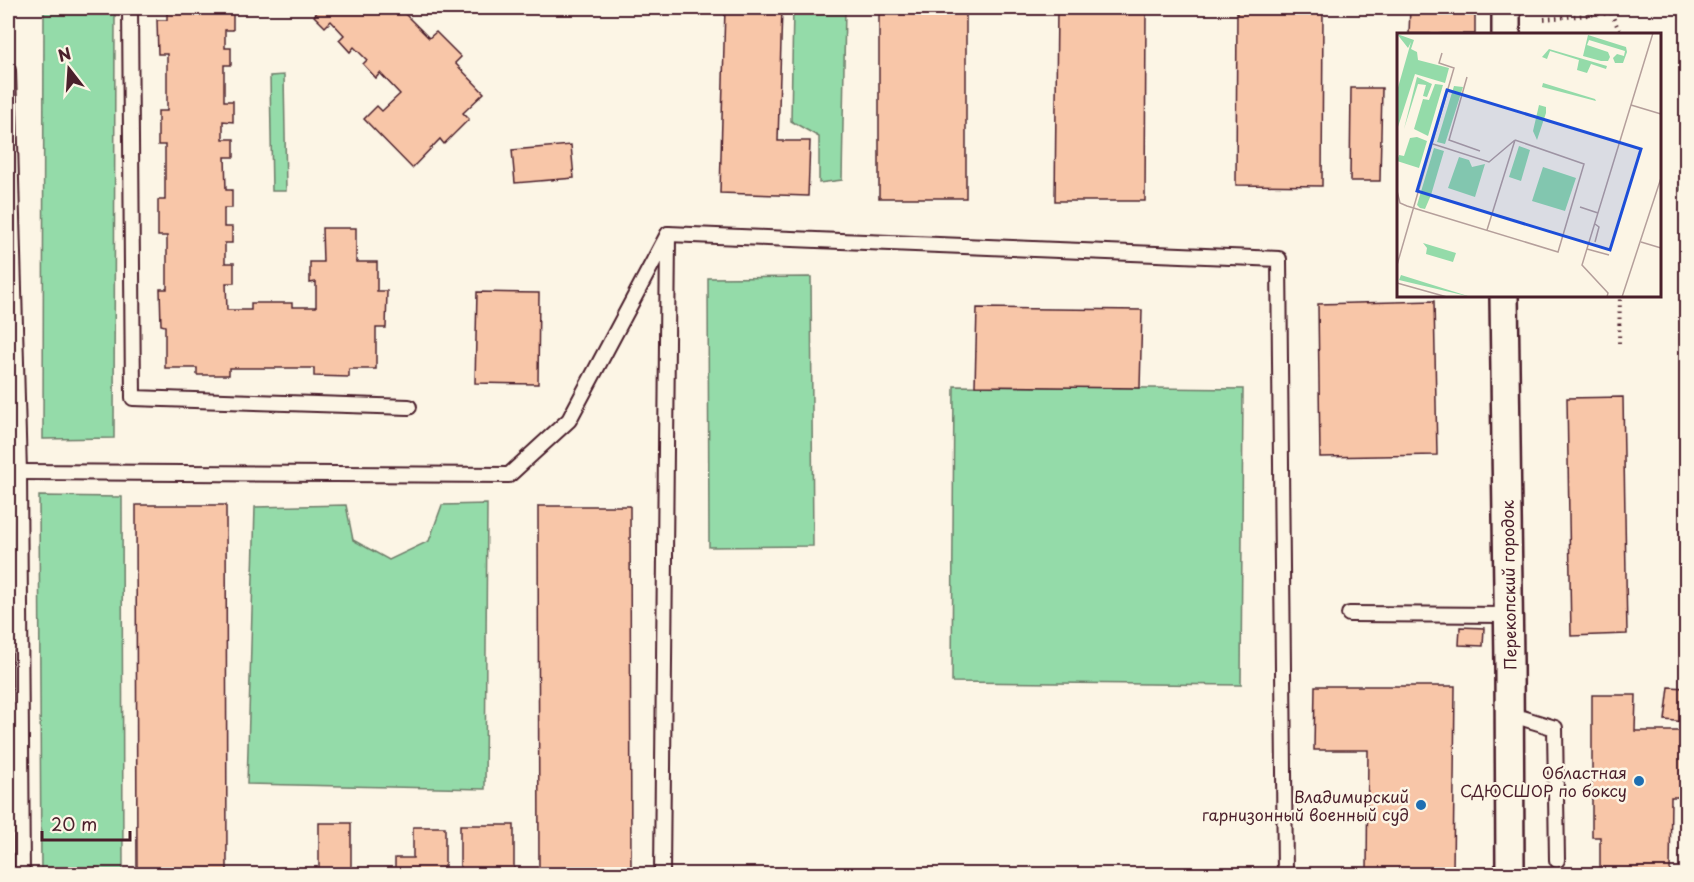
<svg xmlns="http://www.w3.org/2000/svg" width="1694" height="882" font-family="'Playpen Sans',sans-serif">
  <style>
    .green { fill: #94dba9; stroke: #6f7d6a; stroke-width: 1.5 }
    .building { fill: #f8c6a8; stroke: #4a1f2b; stroke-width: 1.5 }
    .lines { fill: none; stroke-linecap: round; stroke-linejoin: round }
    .lane-casing { stroke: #4a1f2b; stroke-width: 18 }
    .street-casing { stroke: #4a1f2b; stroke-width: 32 }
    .path { stroke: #4a1f2b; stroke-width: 4; stroke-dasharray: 1.5 4.5; stroke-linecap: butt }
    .lane { stroke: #fcf5e5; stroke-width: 14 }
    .street { stroke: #fcf5e5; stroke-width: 27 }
    .poi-dot { fill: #1f6fb2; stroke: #fcf5e5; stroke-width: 2 }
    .labels { text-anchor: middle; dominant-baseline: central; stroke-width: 5; stroke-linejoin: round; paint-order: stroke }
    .street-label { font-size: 16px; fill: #4a1f2b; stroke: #fcf5e5 }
    .poi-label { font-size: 16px; fill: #4a1f2b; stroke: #fcf5e5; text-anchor: end }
    .inset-road { fill: none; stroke: #b59f9b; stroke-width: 1.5 }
    .view { fill: #1d4ed8; fill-opacity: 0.15; stroke: #1d4ed8; stroke-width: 3 }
    .inset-edge { fill: none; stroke: #4a1f2b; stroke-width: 3 }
  </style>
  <rect width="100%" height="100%" fill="#fcf5e5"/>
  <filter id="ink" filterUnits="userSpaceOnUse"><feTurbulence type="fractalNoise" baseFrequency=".0167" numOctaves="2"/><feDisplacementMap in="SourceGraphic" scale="12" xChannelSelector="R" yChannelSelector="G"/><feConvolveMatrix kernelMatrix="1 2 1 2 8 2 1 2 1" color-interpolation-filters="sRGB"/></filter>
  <g filter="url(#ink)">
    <g class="green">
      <path d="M44,8H115L114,438L43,439Z"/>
      <path d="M793,8H845L842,180L819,183V137L791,121Z"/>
      <path d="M284,75L286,191H272L270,76Z"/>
      <path d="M1683,76H1686V190H1681Z"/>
      <path d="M811,277L813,546L709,547L708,278Z"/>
      <path d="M954,386L1243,389L1241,685L952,682Z"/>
      <path d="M39,496L122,497L123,874H41Z"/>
      <path d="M487,504L485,789L247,784L255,507L346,505L353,540L389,560L429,541L442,505Z"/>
    </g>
    <g class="building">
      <path d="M167,8H227V12H233V30H225V48H231V65H224V101H233V122L223,121V139H234V157H225L226,190H232V208H224V227H232V243H225V263H234V283H226L227,310H251V303H292V307H316V282L310,283V262H323L322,228H356V262H377V291H387L386,328H376V369H349V377L314,376V368H229V375H197V368H165V326L161,325L160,289H167V236H158V200H165V145H158V111H167V54H158L157,20H167Z"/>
      <path d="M315,8H399L429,38L436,32L461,57L455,63L484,93L463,113L469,119L444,144L440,139L412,168L364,119L377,106L382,111L400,94L380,73L376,78L363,64L367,60L354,47L350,52L339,40L344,35L331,21L325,27L314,16L318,11Z"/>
      <path d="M725,8H782L778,141H810L808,196L720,193Z"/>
      <rect x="879" y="8" width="87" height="190"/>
      <path d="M1057,8H1146L1145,201H1055Z"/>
      <path d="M1237,8H1323L1322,186L1236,185Z"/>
      <path d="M1410,8H1475V34H1409Z"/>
      <path d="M1351,88H1382L1380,181H1350Z"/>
      <path d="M571,145L574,178L515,183L512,150Z"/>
      <path d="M477,292L539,293L538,384L475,383Z"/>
      <path d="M1434,301L1437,455L1320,457L1318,304Z"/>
      <path d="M977,308L1142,310L1140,388L975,386Z"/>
      <path d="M1623,397L1627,634L1571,636L1567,398Z"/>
      <path d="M136,505H226L227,874H137Z"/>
      <path d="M538,506H630L631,874H539Z"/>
      <path d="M1460,627L1484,628L1483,646L1459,645Z"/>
      <path d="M1315,686H1455L1453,874H1367L1368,750H1314Z"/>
      <path d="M1669,687L1686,688V722L1665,720Z"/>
      <path d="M1592,695H1636L1635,731H1686V797H1671L1670,874H1588V868H1600V837H1592Z"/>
      <rect x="319" y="823" width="32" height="51"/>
      <rect x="460" y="825" width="54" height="49"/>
      <path d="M413,827H445V874H395V858H413Z"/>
    </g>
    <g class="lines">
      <defs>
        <g id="lane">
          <path d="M130,8L133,398L409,407"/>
          <path d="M8,70L19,472L22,874"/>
          <path d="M668,234L1279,259L1285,874"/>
          <path d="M19,472L509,475L569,420L668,234"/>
          <path d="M1349,614L1509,615"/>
          <path d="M1509,714L1555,728L1557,860"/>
          <path d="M662,874L668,236"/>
        </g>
        <g id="street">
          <path d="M1506,34V8"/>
          <path d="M1504,296L1509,662L1510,874"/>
        </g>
      </defs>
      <use href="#lane" class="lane-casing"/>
      <use href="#street" class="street-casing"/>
      <g class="path">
        <path d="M1611,13L1621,34"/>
        <path d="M1544,19L1611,13L1621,8"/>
        <path d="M1619,343L1620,296"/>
      </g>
      <use href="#lane" class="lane"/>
      <use href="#street" class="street"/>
    </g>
  </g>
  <g class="poi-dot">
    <circle cx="1639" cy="781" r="6"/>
    <circle cx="1421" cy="805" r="6"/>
  </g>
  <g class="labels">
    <g class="street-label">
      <text transform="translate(1508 585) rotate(-91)">Перекопский городок</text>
    </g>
    <g class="poi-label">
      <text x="1627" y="772">Областная<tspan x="1627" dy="18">СДЮСШОР по боксу</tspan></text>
      <text x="1409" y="796">Владимирский<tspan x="1409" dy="18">гарнизонный военный суд</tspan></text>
    </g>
  </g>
  <g transform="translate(1397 33)">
    <rect width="264" height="264" fill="#fcf5e5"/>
    <path d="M0,1L17,7L14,16L20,19L21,27L52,35L48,50L18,41L0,97V58L14,9L11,15ZM191,2L229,14L230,19L226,30H218L216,25L220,21L227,23L228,18L192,7L190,12L211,19L213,24L211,28H204L186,23ZM152,16L210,33L209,36L194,31L190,40L180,37L182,27L153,18L150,26L145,24ZM20,44L35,51L30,64L26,63L29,52L21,51L7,96ZM146,50L198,66L199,68L145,54ZM38,51L46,52L31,103L17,96L26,66L32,67ZM57,53L66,54L48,111L40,109ZM142,72L149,74V80L140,107L136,98ZM20,104L30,108L22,135L0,128L2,122L7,123L13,105ZM122,113L133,117L124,148L112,144ZM37,115L47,118L34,162L28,176L23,175L20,172ZM62,124L72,127L75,134L88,131L78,164L51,155ZM146,134L179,145L168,178L135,168ZM26,210L59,220L56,229L29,221L30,215ZM4,242L74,264L2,247Z" fill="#94dba9"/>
    <path class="inset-road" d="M70,44L52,107L83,118M234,72L264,81M36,111L92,129L118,107M0,158L3,170L10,173L161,219L187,131L118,107M183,174L201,180M198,191L202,194L198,209M90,197L118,107M244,209L264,215M190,216L212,222M0,232L57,35L42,30L45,20M0,250L50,264M210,264L211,260L185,232L256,0M225,264L264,145"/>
    <path class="view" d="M50,57L244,116L213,217L20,158Z"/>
    <rect width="264" height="264" class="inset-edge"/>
  </g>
  <rect width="1694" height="882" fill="none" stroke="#fcf5e5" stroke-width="30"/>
  <rect x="15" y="15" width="1664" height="852" fill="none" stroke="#4a1f2b" stroke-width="2" filter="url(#ink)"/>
  <g transform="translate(69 69) rotate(343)" stroke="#fcf5e5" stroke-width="4.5" paint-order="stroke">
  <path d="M0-4.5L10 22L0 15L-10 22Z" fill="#4a1f2b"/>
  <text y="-9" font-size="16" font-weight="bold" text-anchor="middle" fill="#4a1f2b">N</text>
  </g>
  <path d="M42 831v9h88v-9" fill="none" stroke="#4a1f2b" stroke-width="3"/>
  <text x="51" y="831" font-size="18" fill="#4a1f2b" stroke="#fcf5e5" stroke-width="4.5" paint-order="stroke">20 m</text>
</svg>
